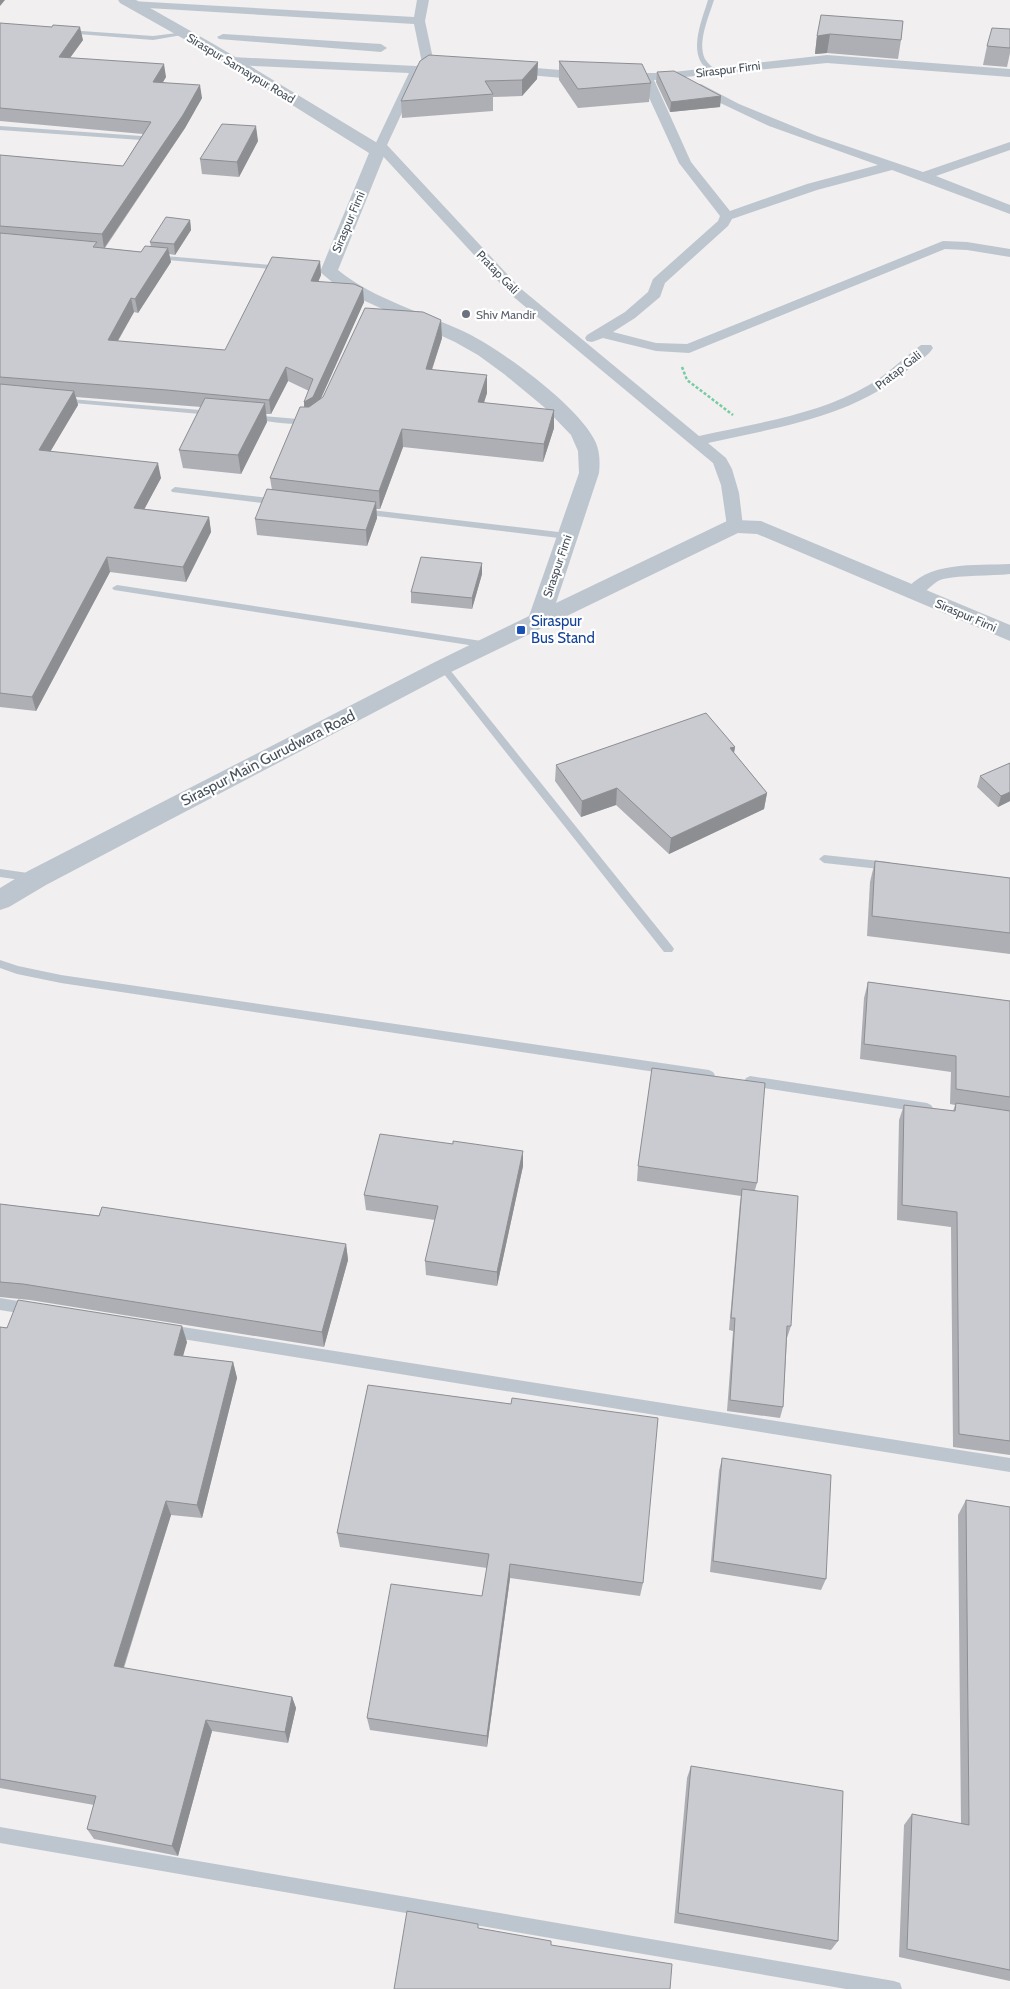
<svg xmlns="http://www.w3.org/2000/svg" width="1010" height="1989" font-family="Cabin,sans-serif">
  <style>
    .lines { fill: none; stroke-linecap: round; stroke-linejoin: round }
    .path { stroke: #76cca4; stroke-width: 2.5; stroke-dasharray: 3 2; stroke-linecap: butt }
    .service { fill: #bdc6ce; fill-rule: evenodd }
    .minor { fill: #bdc6ce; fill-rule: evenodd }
    .tertiary { fill: #bdc6ce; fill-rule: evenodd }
    .wall { fill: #adafb4 }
    .shaded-wall { fill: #8d8e92 }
    .building { fill: #c9cbd1; stroke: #8d8e92 }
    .worship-dot { fill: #6b7280; stroke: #fff; stroke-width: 2 }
    .transit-dot { fill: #1a4fb4; stroke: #fff; stroke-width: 2 }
    .labels { text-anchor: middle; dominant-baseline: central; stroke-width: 4.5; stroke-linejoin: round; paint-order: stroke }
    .far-street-label { font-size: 12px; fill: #47515c; stroke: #fff }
    .far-worship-label { font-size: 12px; fill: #5b616d; stroke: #fff; text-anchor: start }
    .transit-label { font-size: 15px; fill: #164399; stroke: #fff; text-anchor: start }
    .street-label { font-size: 15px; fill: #47515c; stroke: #fff }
  </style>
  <rect width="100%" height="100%" fill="#f1efef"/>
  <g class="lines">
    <path class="path" d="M682,367L687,380L733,415"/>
    <g class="service">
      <path d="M708,0H714C709,16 697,42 705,59C708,64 713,67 716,71L713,73C685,59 701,23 708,0Z"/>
      <path d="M67,30L153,36L185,32L188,34L153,40L65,33L64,32Z"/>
      <path d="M0,126L141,136L144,138L141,140L0,130Z"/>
      <path d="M153,255L282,266L286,268L282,270L156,259H153Z"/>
      <path d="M59,398L212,411L216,413L212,415L62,402L58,400Z"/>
      <path d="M250,415L298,419L309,418L313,420C302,428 267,421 253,419L249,417Z"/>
      <path d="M175,487L278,499L282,502L278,505L172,492L171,490Z"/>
      <path d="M363,509L567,533L571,536L567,539L360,514V510Z"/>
      <path d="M117,585L488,642L493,645L488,648L114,590L112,588Z"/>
      <path d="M443,664L446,665L672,946L674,949L672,952H664L440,669V665Z"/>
      <path d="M824,855L889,862L894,866L889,870L824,863L819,859Z"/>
      <path d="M0,869L35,874L40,878L35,882L0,877Z"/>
      <path d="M0,960L18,966L61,975L709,1070L713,1072L715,1075L713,1078L709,1080L61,983L17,974L0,968Z"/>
      <path d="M750,1076L927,1103L931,1105L933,1108L931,1111L927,1113L750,1086L746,1084L744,1081L746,1078Z"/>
      <path d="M0,1298L30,1303L35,1305L36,1309L35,1313L30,1315L0,1310Z"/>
      <path d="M170,1325L1010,1458V1472L170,1337L165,1335L163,1331L165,1327Z"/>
      <path d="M0,1827L894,1981L900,1983L902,1989H846L0,1843Z"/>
    </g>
    <g class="minor">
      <path d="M417,0H429L425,21L434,63H443L445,66C438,73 429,67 419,76L387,145L520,288L699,436C756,423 818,415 869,385C888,374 903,358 921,345H931L933,348C928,356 918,362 910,368C854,417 779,427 708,443L726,458L732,469L739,493L743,526L741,530H729L727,526L721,485L713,463L510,294L381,154H373L372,151L409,73L231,65L225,61L231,57L416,66L422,63L414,24L131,7L125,4L131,1L414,17Z"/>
      <path d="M223,34L381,44L387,48L381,52L219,39L217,37Z"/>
      <path d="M827,55L1010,69V77L827,63L654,80L691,162L730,211L807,184L878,165L769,126L693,90L691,87L693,84H701L739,104L817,136L923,172L1010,142V150L936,176L1010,205V214L892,170L817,190L732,219L728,226L665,283L660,297L635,318L613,332L656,343L687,344L943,241L967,242L1010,249V257L967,250L945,249L689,353L656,351L603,338L592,342L587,341L585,338L587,335L625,312L648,292L653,279L718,221L720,216L679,163L641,80L615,79L613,76L615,73H664Z"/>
      <path d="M510,66L586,72L592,76L586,80L506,73L504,70Z"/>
      <path d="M1010,564V574C990,576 962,575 943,579C929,583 923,601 907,597L904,593C926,560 975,566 1010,564Z"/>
    </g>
    <path class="tertiary" d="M118,0H136L217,46L384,147L386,151L338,270C375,300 425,313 467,333C503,351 580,407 596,443C600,453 600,463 599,473L556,603L727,521L735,520L761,521L1010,625V641L757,534L738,533L451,672L46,885L9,907L0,910V888L28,871L435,662L529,616L579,473L578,451L571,435L544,407L504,374L478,355L455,342L343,291L320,272L369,153L207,52L120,3Z"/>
  </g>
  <g class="wall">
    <path d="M903,21L901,40L898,59L827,53L815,54L817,36Z"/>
    <path d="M0,23L83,40L70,58L166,77L163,82L202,98L185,128L105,248L141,252L151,247L150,242L190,220L191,230L175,255L169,254L171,262L138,313L134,312L118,341L225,350L320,261L321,275L318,281L364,302L320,399L442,338L432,370L487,393L484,403L554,410V428L543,462L403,447L380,509H376L377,518L367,546L257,535L255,519L272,490L270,478L304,407V402L309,391L288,381L271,414H266L267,422L241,474L183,468L179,450L201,407L76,397L78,405L50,451L161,478L144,509L209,517L211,532L186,582L110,572L36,711L0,707V155L123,166L143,134L0,121Z"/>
    <path d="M1010,29V53L1007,67L983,65L987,46Z"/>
    <path d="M559,61L651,83L649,102L578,108L559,80Z"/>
    <path d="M538,62L537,79L522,96L493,97V111L402,118L401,101Z"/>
    <path d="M657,72L721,96L720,107L670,112L656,82Z"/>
    <path d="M258,141L239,177L202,174L200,159Z"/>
    <path d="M482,563V574L472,609L411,603V592Z"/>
    <path d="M735,747L734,753L767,793L764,809L669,854L616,805L581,817L555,781L556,765Z"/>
    <path d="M980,776L1010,801L998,807L977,787Z"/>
    <path d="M875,861L1010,878V954L867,936L870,882Z"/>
    <path d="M868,982L1010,1001V1455L953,1447L951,1227L897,1220L899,1120L904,1105L953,1111L955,1105L950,1104L951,1072L860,1059L864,998Z"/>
    <path d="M453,1144L523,1151V1166L497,1286L426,1275L425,1261L435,1220L366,1210L364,1195Z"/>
    <path d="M638,1166L757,1183L755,1190L791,1326L787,1338L783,1407L780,1418L727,1411L733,1331L729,1330L740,1202L741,1196L637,1181Z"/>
    <path d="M0,1204L346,1244L348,1260L324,1347L30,1300L0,1297Z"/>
    <path d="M0,1327L187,1342L182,1356L233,1362L237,1378L202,1518L171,1515L124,1668L292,1697L296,1708L288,1743L212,1731L178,1856L94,1839L87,1829L94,1805L0,1788Z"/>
    <path d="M368,1385L643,1583L640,1596L510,1578L487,1747L370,1730L367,1718L482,1596L487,1568L340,1547L337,1533Z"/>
    <path d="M722,1458L826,1579L821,1590L710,1572L719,1471Z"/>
    <path d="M966,1500L1010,1507V1981L899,1957L904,1825L912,1814L961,1824L958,1515Z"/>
    <path d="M691,1766L838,1941L831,1950L674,1923L687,1778Z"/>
  </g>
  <g class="shaded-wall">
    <path d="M0,0H5L0,6Z"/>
    <path d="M80,27L83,40L61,70L59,57Z"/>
    <path d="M830,34L827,53L815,54L817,36Z"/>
    <path d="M538,62L537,79L522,96V80Z"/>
    <path d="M164,64L166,77L155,95L153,82Z"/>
    <path d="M200,85L202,98L185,128L104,248L102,234Z"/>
    <path d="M721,96L720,107L670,112L671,102Z"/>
    <path d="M256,126L258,141L239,177L237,162Z"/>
    <path d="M190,220L191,230L175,255L174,244Z"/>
    <path d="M168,248L171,262L138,313L135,299Z"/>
    <path d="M320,261L321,275L313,295L311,281Z"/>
    <path d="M363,288L364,302L315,412L305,417L304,402Z"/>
    <path d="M131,298L134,312L110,354L108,340Z"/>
    <path d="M441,320L442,338L426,387V369Z"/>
    <path d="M286,367L288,381L271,414L269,400Z"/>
    <path d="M487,375V393L478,420V402Z"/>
    <path d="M74,391L78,405L43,464L39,450Z"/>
    <path d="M265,403L267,422L241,474L238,455Z"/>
    <path d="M554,410V428L543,462L544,444Z"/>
    <path d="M402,429L403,447L380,509L379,491Z"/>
    <path d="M158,463L161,478L137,523L134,508Z"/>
    <path d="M376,502L377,518L367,546L366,530Z"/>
    <path d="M209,517L211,532L186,582L183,567Z"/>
    <path d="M107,557L110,572L36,711L32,697Z"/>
    <path d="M482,563V574L472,609V598Z"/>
    <path d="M735,747L732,763L730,748Z"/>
    <path d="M617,788L616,805L581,817L582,801Z"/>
    <path d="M1010,792V801L998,807L1001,796Z"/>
    <path d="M767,793L764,809L669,854L671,838Z"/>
    <path d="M523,1151V1166L497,1286V1272Z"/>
    <path d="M346,1244L348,1260L324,1347L322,1332Z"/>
    <path d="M182,1326L187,1342L179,1371L174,1355Z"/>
    <path d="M233,1362L237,1378L202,1518L197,1505Z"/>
    <path d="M166,1501L171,1515L120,1678L114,1666Z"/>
    <path d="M510,1564V1578L487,1747V1736Z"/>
    <path d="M292,1697L296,1708L288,1743L285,1732Z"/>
    <path d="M206,1720L212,1731L178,1856L172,1846Z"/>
  </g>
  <g class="building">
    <path d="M821,15L903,21L901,40L830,34L817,36Z"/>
    <path d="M0,23L52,27L53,25L80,27L59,57L164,64L153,82L200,85L183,115L102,234L0,226V155L123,166L151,122L0,108Z"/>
    <path d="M992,28L1010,29V48L987,46Z"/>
    <path d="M429,55L538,62L522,80L485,81L493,94L401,101L420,61Z"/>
    <path d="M559,61L642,64L651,83L578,89Z"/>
    <path d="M674,71L721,96L671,102L657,72Z"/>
    <path d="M222,124L256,126L237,162L200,159Z"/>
    <path d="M166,217L190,220L174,244L150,242Z"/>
    <path d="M0,233L97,242L93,247L141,252L145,246L168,248L135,299L131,298L108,340L225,350L272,257L320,261L311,281L354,284L363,288L313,397L304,402L313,379L286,367L269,400L167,390L0,377Z"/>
    <path d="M365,308L423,312L441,320L426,369L487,375L478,402L554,410L544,444L402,429L379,491L270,478L300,407H309L323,397Z"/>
    <path d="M0,384L74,391L39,450L158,463L134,508L209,517L183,567L107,557L32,697L0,693Z"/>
    <path d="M205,398L265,403L238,455L179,450Z"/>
    <path d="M267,489L376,502L366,530L255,519Z"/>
    <path d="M421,557L482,563L472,598L411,592Z"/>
    <path d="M706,713L735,747L730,748L767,793L671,838L617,788L582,801L556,765Z"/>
    <path d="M1010,763V792L1001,796L980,776Z"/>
    <path d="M875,861L1010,878V933L872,916Z"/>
    <path d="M868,982L1010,1001V1097L956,1089V1056L864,1044Z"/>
    <path d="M652,1068L765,1083L757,1183L638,1166Z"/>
    <path d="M956,1103L1010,1111V1441L959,1434L957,1212L902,1205L904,1105L955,1111Z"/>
    <path d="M380,1134L453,1144V1141L523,1151L497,1272L425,1261L438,1206L364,1195Z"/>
    <path d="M742,1189L798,1196L791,1326H787L783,1407L730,1400L735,1318H731Z"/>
    <path d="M0,1204L99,1216L102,1207L346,1244L322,1332L23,1284L0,1282Z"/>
    <path d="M18,1300L182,1326L174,1355L233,1362L197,1505L166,1501L114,1666L292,1697L285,1732L206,1720L172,1846L87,1829L96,1796L0,1779V1327L7,1328Z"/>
    <path d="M368,1385L511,1404L512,1398L658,1418L643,1583L510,1564L487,1736L367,1718L391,1584L482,1596L489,1554L337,1533Z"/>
    <path d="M722,1458L831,1475L826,1579L713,1561Z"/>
    <path d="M966,1500L1010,1507V1970L907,1949L912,1814L969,1825Z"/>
    <path d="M691,1766L843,1791L838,1941L678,1913Z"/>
    <path d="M407,1911L478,1924V1928L551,1941V1945L672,1964L670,1989H394Z"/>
  </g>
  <circle class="worship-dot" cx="466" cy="314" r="5"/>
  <rect class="transit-dot" x="516" y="625" width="10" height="10" rx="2.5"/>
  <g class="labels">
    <g class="far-street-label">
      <text transform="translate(241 68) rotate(31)">Siraspur Samaypur Road</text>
      <text transform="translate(728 69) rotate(-7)">Siraspur Firni</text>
      <text transform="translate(348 222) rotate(-67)">Siraspur Firni</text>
      <text transform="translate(498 272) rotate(46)">Pratap Gali</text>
      <text transform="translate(898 370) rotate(-38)">Pratap Gali</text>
      <text transform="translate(557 566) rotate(-71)">Siraspur Firni</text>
      <text transform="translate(966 615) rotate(23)">Siraspur Firni</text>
    </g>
    <g class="far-worship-label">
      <text x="476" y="314">Shiv Mandir</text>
    </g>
    <g class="transit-label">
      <text x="531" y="621">Siraspur<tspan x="531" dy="17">Bus Stand</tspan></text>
    </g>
    <g class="street-label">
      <text transform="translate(268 758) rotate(-27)">Siraspur Main Gurudwara Road</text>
    </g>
  </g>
</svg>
